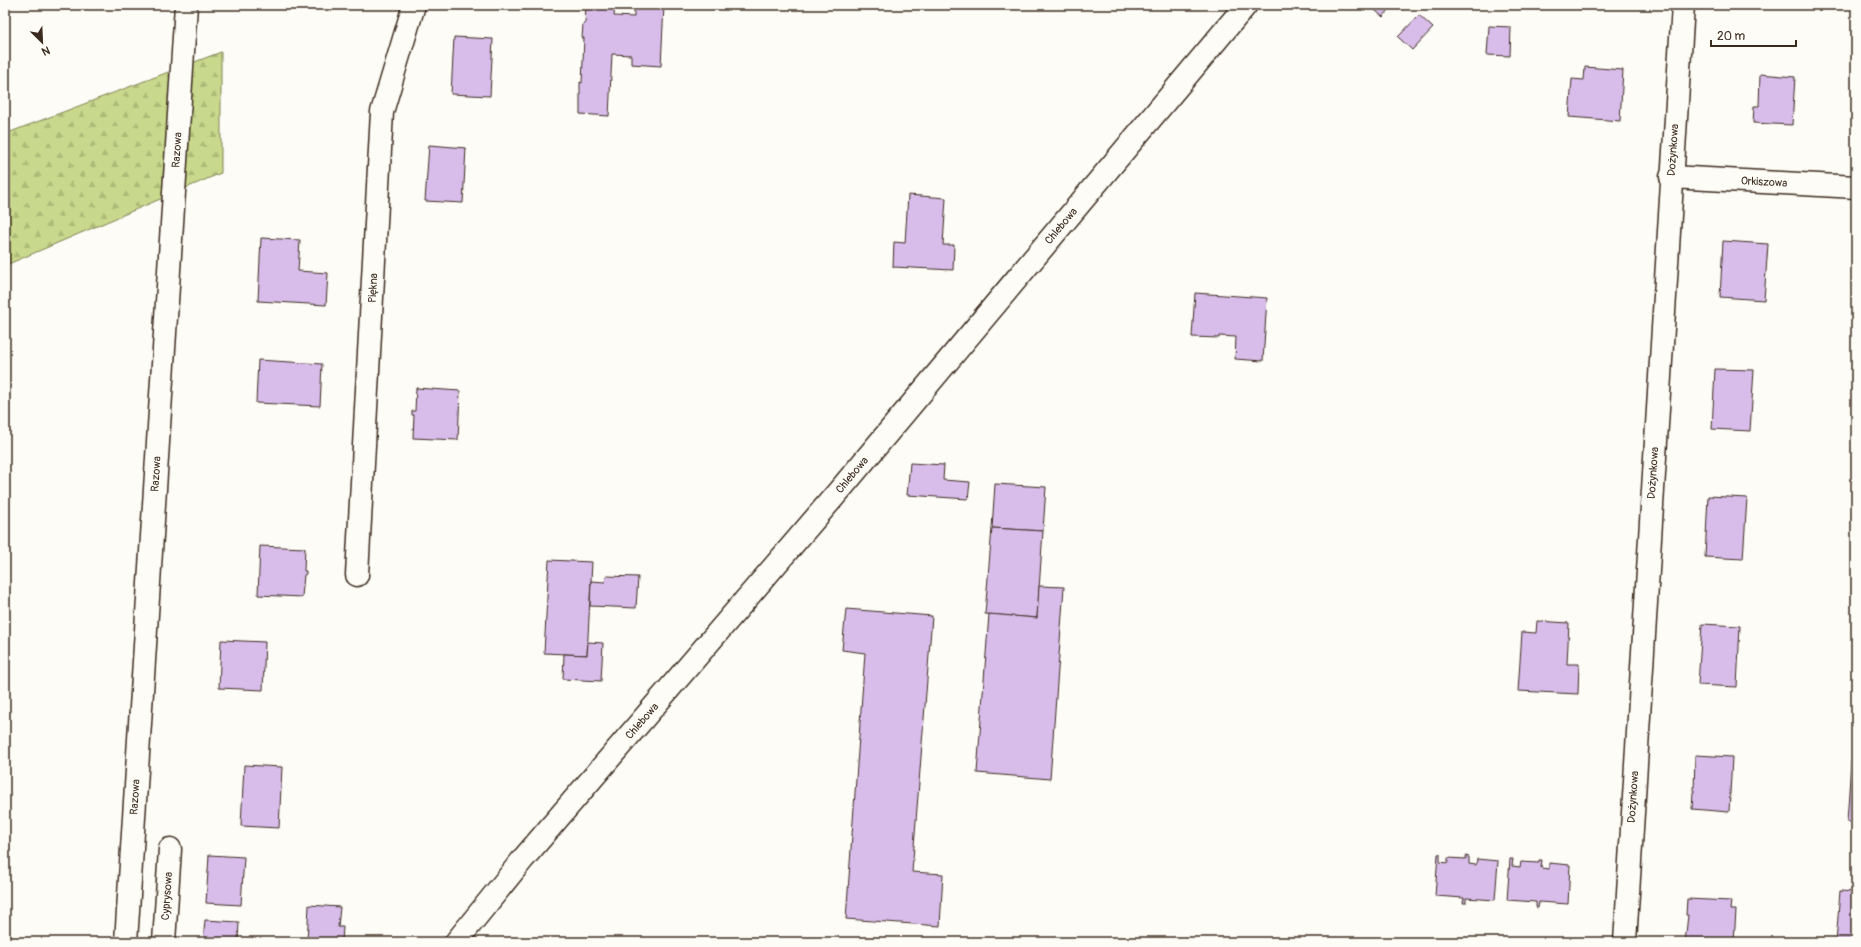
<svg xmlns="http://www.w3.org/2000/svg" width="1861" height="947" font-family="Pangolin,sans-serif">
  <style>
    .forest { fill: url(#forest-firs); stroke: #828155 }
    .building { fill: #d8bdeb; stroke: #3b2a1e }
    .lines { fill: none; stroke-linecap: round; stroke-linejoin: round }
    .street-casing { stroke: #3b2a1e; stroke-width: 25 }
    .street { stroke: #fdfcf7; stroke-width: 22 }
    .labels { text-anchor: middle; dominant-baseline: central; stroke-width: 3; stroke-linejoin: round; paint-order: stroke }
    .street-label { font-size: 11px; fill: #3b2a1e; stroke: #fdfcf7 }
  </style>
  <defs>
    <pattern id="forest-firs" width="22" height="20" patternUnits="userSpaceOnUse"><rect width="22" height="20" fill="#c8d88c"/><path d="M5 1l3.5 6h-7zM16 11l3.5 6h-7z" fill="#adba78"/></pattern>
  </defs>
  <rect width="100%" height="100%" fill="#fdfcf7"/>
  <filter id="ink" filterUnits="userSpaceOnUse"><feTurbulence type="fractalNoise" baseFrequency=".025" numOctaves="2"/><feDisplacementMap in="SourceGraphic" scale="8" xChannelSelector="R" yChannelSelector="G"/><feConvolveMatrix kernelMatrix="1 2 1 2 8 2 1 2 1" color-interpolation-filters="sRGB"/></filter>
  <g filter="url(#ink)">
    <path class="forest" d="M221,52V173L6,265L5,134Z"/>
    <g class="building">
      <path d="M586,5H615L614,16L634,17V5H664L661,66L631,64V55L612,54L609,116L580,114V82L582,83L584,38H582L583,24H585Z"/>
      <path d="M1369,5H1393L1383,17Z"/>
      <path d="M1419,15L1433,28L1412,50L1398,37Z"/>
      <path d="M1489,26L1511,27L1510,56L1487,55Z"/>
      <path d="M454,37L493,39L490,96L451,94Z"/>
      <path d="M1585,67L1623,70L1620,121L1569,117L1572,79L1584,80Z"/>
      <path d="M1760,74L1795,77L1792,125L1753,123L1754,106H1759Z"/>
      <path d="M429,145L466,148L463,203L425,201Z"/>
      <path d="M908,195L946,198L943,245H954L953,270L893,267L894,242L905,243Z"/>
      <path d="M261,238L300,240L298,271L328,273L326,305L258,301Z"/>
      <path d="M1723,241L1768,244L1764,300L1720,297Z"/>
      <path d="M1195,293L1267,298L1263,361L1235,359L1236,337L1219,336V338L1192,337Z"/>
      <path d="M258,360L322,364L320,406L256,403Z"/>
      <path d="M1715,369L1754,370L1750,431L1712,429Z"/>
      <path d="M416,388L460,391L458,440L413,438L414,415H412V411H415Z"/>
      <path d="M910,463L944,465L943,480L970,482L968,499L907,495Z"/>
      <path d="M995,484L1046,487L1043,531L992,528Z"/>
      <path d="M1708,496L1747,498L1743,559L1705,557Z"/>
      <path d="M992,528L1043,531L1037,618L985,614Z"/>
      <path d="M260,546L305,548L304,571H306V574L304,575L302,597L258,595Z"/>
      <path d="M549,560L592,562L587,655L544,653Z"/>
      <path d="M606,576L638,577L636,608L590,606L591,581L605,582Z"/>
      <path d="M1039,586L1064,587L1050,779L977,773L989,614L1037,618Z"/>
      <path d="M846,609L932,616L912,872L943,874L940,926L846,919L865,653L842,650Z"/>
      <path d="M1537,621L1569,623L1567,664H1579L1578,694L1518,691L1522,632L1536,633Z"/>
      <path d="M1702,624L1740,626L1737,687L1698,685Z"/>
      <path d="M221,640L265,642L263,690L219,688Z"/>
      <path d="M588,642L603,643L601,681L563,679L564,654L587,655Z"/>
      <path d="M1695,755L1732,757L1729,812L1692,809L1693,792H1694Z"/>
      <path d="M1851,761H1856V822H1847Z"/>
      <path d="M244,765L282,767L279,828L241,826Z"/>
      <path d="M1438,854H1440V862L1448,863V858L1466,859V856L1469,857V864L1476,865L1477,859L1498,861L1495,900L1466,898V903H1463L1464,898L1435,896Z"/>
      <path d="M209,855L244,857L241,905L206,903Z"/>
      <path d="M1510,859H1513L1512,866L1520,867L1521,862L1539,863V860H1542L1541,868L1549,869V863L1570,865L1568,904L1539,902L1538,908L1536,907V902L1507,900Z"/>
      <path d="M1840,891L1856,892V942H1836Z"/>
      <path d="M1687,899L1731,901L1730,910H1736L1734,942H1685L1688,915H1686Z"/>
      <path d="M309,905L340,907L338,927H343L342,942H307Z"/>
      <path d="M205,920L239,922L238,942H203Z"/>
    </g>
    <g class="lines">
      <defs>
        <g id="street">
          <path d="M1671,177L1856,187"/>
          <path d="M357,575L382,112L414,5"/>
          <path d="M126,942L186,5"/>
          <path d="M164,942L170,849"/>
          <path d="M456,942L523,859L844,485L1246,5"/>
          <path d="M1625,942L1683,5"/>
        </g>
      </defs>
      <use href="#street" class="street-casing"/>
      <use href="#street" class="street"/>
    </g>
  </g>
  <g class="labels">
    <g class="street-label">
      <text transform="translate(177 150) rotate(-86)">Razowa</text>
      <text transform="translate(1673 150) rotate(-86)">Dożynkowa</text>
      <text transform="translate(1764 182) rotate(3)">Orkiszowa</text>
      <text transform="translate(1061 226) rotate(-50)">Chlebowa</text>
      <text transform="translate(373 288) rotate(-87)">Piękna</text>
      <text transform="translate(1653 473) rotate(-86)">Dożynkowa</text>
      <text transform="translate(156 474) rotate(-86)">Razowa</text>
      <text transform="translate(852 475) rotate(-50)">Chlebowa</text>
      <text transform="translate(642 721) rotate(-49)">Chlebowa</text>
      <text transform="translate(135 797) rotate(-86)">Razowa</text>
      <text transform="translate(1633 797) rotate(-86)">Dożynkowa</text>
      <text transform="translate(167 896) rotate(-86)">Cyprysowa</text>
    </g>
  </g>
  <rect width="1861" height="947" fill="none" stroke="#fdfcf7" stroke-width="20"/>
  <rect x="10" y="10" width="1841" height="927" fill="none" stroke="#3b2a1e" stroke-width="1.5" filter="url(#ink)"/>
  <g transform="translate(42 42) rotate(156)" stroke="#fdfcf7" stroke-width="3" paint-order="stroke">
  <path d="M0-3L7 15L0 10L-7 15Z" fill="#3b2a1e"/>
  <text y="-6" font-size="11" font-weight="bold" text-anchor="middle" fill="#3b2a1e">N</text>
  </g>
  <path d="M1711 40v6h85v-6" fill="none" stroke="#3b2a1e" stroke-width="2"/>
  <text x="1717" y="40" font-size="12" fill="#3b2a1e" stroke="#fdfcf7" stroke-width="3" paint-order="stroke">20 m</text>
</svg>
